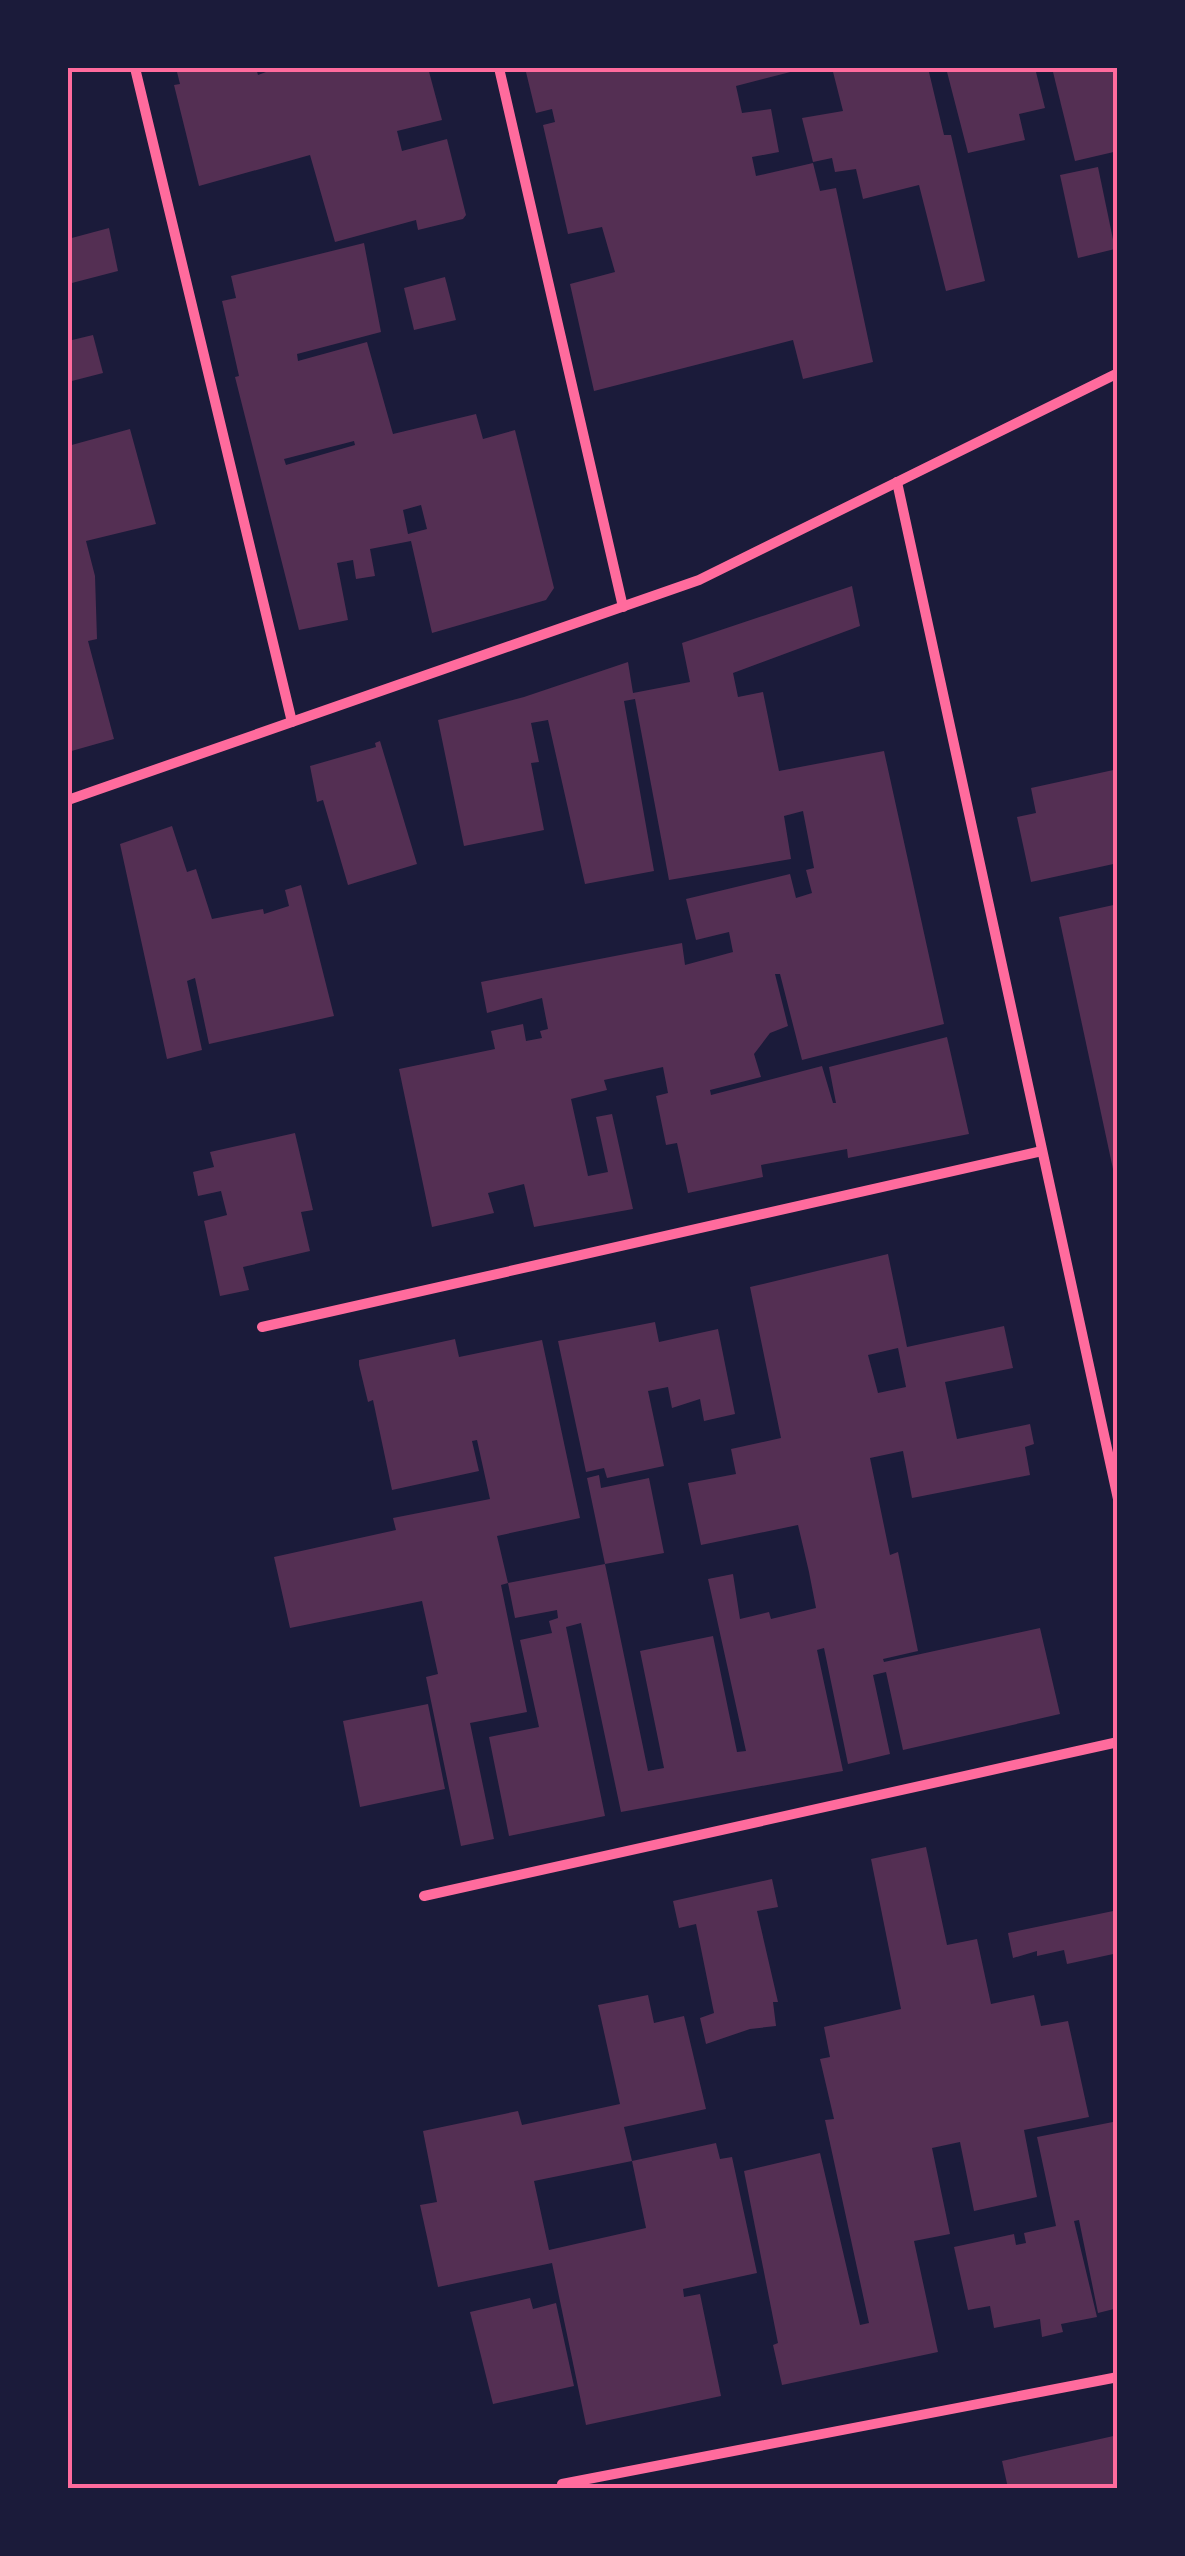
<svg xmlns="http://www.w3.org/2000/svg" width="1185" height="2556" font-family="Figtree,sans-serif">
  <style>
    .building { fill: #542f53; fill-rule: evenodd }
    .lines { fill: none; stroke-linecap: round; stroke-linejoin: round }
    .minor { stroke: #ff6b9d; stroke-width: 10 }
    .neatline { fill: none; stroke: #ff6b9d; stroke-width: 4 }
  </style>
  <rect width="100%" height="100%" fill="#1b1b3a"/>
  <g class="building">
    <path d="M176,68H256L258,75L266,72L264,68H428L442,120L397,131L402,151L447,139L466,215L463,219L418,230L416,220L335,242L310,155L199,186L174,85L180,84Z"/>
    <path d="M525,68H806L736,86L742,113L771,109L779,152L752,157L756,176L813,163L820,191L836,188L873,362L803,379L793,340L594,391L570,284L615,272L602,227L568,234L543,125L555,122L552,109L536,113Z"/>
    <path d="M832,68H928L944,135H951L985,281L946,291L919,185L863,199L856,169L835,172L832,158L813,162L802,118L843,111Z"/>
    <path d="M946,68H1035L1045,108L1019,114L1025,140L968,153Z"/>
    <path d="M1052,68H1118V151L1075,161Z"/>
    <path d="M1098,167L1115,249L1078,258L1060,175Z"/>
    <path d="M109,228L118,271L68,284V239Z"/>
    <path d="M364,243L381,332L297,354L298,361L367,342L393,434L476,414L483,439L515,430L554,588L546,600L432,633L411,541L370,549L375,576L356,579L353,560L337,563L348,620L299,630L235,377L239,376L222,301L236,298L231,276ZM354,441L355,445L286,465L284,459ZM421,505L427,529L408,534L403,510Z"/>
    <path d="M445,277L456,320L414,330L404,288Z"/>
    <path d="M93,335L103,373L68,382V341Z"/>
    <path d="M130,429L156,524L86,541L95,576L97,639L88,641L114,739L68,752V446Z"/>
    <path d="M852,586L860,626L733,673L738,697L763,692L779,771L884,751L944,1024L802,1060L780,974H775L788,1026L770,1033L754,1054L761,1077L710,1090L711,1095L822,1066L833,1103H836L829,1067L947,1037L969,1134L848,1158L847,1149L761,1165L763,1177L688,1193L677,1143L666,1145L656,1096L668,1093L663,1067L604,1080L607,1090L571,1099L588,1176L608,1172L596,1117L612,1114L633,1209L534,1227L524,1184L488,1193L494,1213L432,1227L399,1069L495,1049L491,1031L523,1024L526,1041L542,1038L540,1031L548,1029L542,998L487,1013L481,982L682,943L685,965L733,952L729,932L696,940L686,899L790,874L796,898L812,893L806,870L814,868L803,811L784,816L791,859L669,880L635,699L624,701L654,871L585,884L548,720L531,723L539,762L531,763L544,830L464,846L438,720L524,697L628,662L633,693L690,682L682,643Z"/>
    <path d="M380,741L417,864L348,885L323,800L317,802L310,766L376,747L375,743Z"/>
    <path d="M1118,769V863L1031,882L1017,817L1036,813L1031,788Z"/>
    <path d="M172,826L187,872L196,869L212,919L263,909L264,914L289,906L285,890L301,885L334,1016L209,1044L195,978L187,981L202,1050L167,1059L120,844Z"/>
    <path d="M1118,904V1183H1116L1059,917Z"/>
    <path d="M295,1133L313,1210L301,1212L310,1251L243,1267L249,1290L220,1296L204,1221L227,1215L221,1191L198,1196L193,1172L214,1167L210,1152Z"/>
    <path d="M888,1254L907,1347L1004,1326L1013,1368L945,1382L957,1439L1030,1424L1034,1444L1025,1447L1030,1475L912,1498L903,1451L870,1458L890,1555L898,1552L918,1651L883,1659L884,1662L1040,1628L1060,1714L903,1750L886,1672L873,1675L890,1754L848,1764L824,1648L817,1650L843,1771L621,1812L581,1623L566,1627L605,1816L509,1836L489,1737L539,1727L520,1640L552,1633L549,1621L558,1618L557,1610L515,1618L508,1583L605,1564L648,1771L664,1768L640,1651L713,1636L737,1752L746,1751L708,1579L733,1574L740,1619L769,1612L771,1619L816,1608L809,1572L798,1525L701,1545L688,1483L736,1474L731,1449L781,1438L750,1287ZM898,1348L906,1387L878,1393L868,1355Z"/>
    <path d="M655,1322L659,1342L718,1329L735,1414L704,1421L700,1399L672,1408L668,1387L648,1391L664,1466L607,1478L604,1468L586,1472L558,1341Z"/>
    <path d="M455,1339L459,1357L542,1340L580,1518L497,1536L508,1583L501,1585L527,1712L470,1723L494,1839L461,1846L426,1677L438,1674L422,1601L290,1628L274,1557L396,1530L393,1518L490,1499L477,1440L472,1441L479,1471L392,1490L373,1400L368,1402L359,1365V1360Z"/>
    <path d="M599,1475L601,1488L649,1478L664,1553L605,1564L587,1478Z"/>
    <path d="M428,1704L445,1789L360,1807L343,1721Z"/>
    <path d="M926,1847L947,1945L977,1939L991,2004L1034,1995L1041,2026L1068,2021L1089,2117L1024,2130L1037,2197L974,2211L960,2142L932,2148L950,2234L914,2241L938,2352L782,2385L773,2345L778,2343L744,2171L820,2153L860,2325L869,2323L825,2120L834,2119L820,2059L830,2057L824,2027L901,2009L871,1859Z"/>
    <path d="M772,1879L778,1907L757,1911L778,2002H773L776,2026L750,2029L706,2044L700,2018L714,2013L696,1924L679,1928L673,1901Z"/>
    <path d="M1118,1910V1953L1067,1964L1064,1950L1037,1956V1951L1013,1958L1008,1933Z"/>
    <path d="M648,1995L654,2023L684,2016L706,2109L624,2127L632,2161L534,2181L549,2250L646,2228L632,2161L716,2143L720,2159L732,2157L757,2273L683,2289L684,2297L700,2294L721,2396L586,2425L552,2263L438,2287L420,2205L437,2202L423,2131L518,2111L522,2125L620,2104L598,2005Z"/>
    <path d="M1118,2121V2308L1098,2313L1079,2220L1074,2221L1097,2317L1061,2324L1063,2332L1042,2337L1040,2319L994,2328L990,2306L968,2310L954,2247L1014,2234L1016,2245L1026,2243L1024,2233L1056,2226L1037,2137Z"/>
    <path d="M530,2298L533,2309L556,2303L574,2386L493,2404L470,2312Z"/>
    <path d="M1118,2435V2488H1008L1002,2461Z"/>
  </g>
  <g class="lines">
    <g class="minor">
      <path d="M135,68L292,722"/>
      <path d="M499,68L623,607"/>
      <path d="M897,482L1118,1499"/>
      <path d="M68,800L699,580L1118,373"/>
      <path d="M262,1327L1042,1151"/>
      <path d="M424,1896L1118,1742"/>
      <path d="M562,2484L1118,2377"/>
    </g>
  </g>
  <rect width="1185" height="2556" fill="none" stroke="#1b1b3a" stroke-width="140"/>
  <rect x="70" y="70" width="1045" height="2416" class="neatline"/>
</svg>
